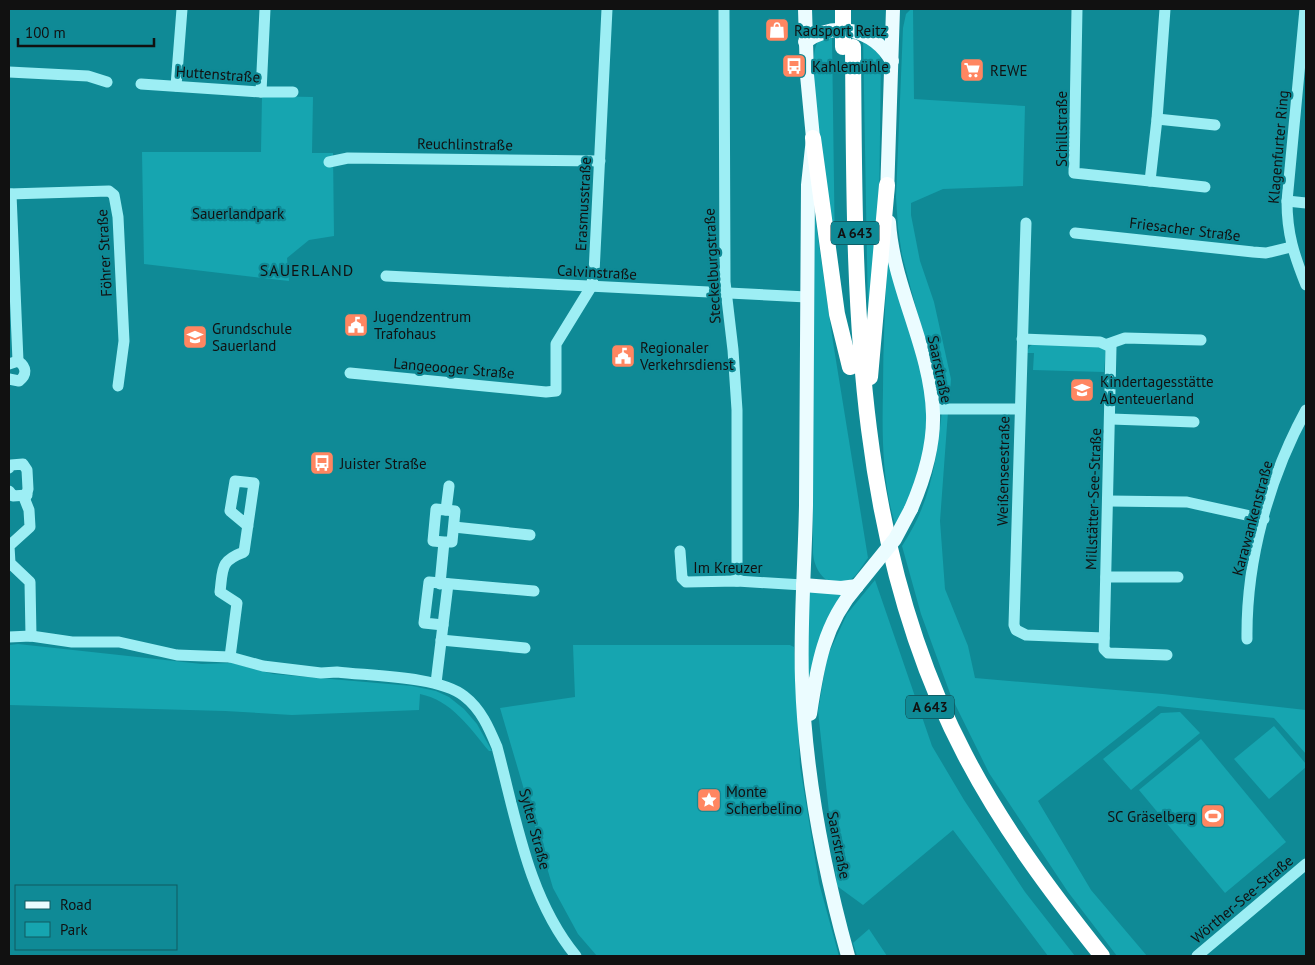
<svg xmlns="http://www.w3.org/2000/svg" width="1315" height="965" font-family="'PT Sans',sans-serif">
  <style>
    .green { fill: #16a5b0 }
    .lines { fill: none; stroke-linecap: round; stroke-linejoin: round }
    .minor { stroke: #9deef4; stroke-width: 11 }
    .major { stroke: #ebfcff; stroke-width: 14 }
    .highway { stroke: #fff; stroke-width: 16 }
    .major-bridge { stroke: #ebfcff; stroke-width: 14 }
    .highway-bridge { stroke: #fff; stroke-width: 16 }
    .labels { text-anchor: middle; dominant-baseline: central; stroke-width: 4.5; stroke-linejoin: round; paint-order: stroke }
    .shield { fill: #0f8a96; stroke: #103539; stroke-width: 1 }
    .shield-label { font-size: 14px; font-weight: bold; fill: #111 }
    .poi-label { font-size: 15px; fill: #111; stroke: #0f8a96; text-anchor: start }
    .street-label { font-size: 15px; fill: #111; stroke: #0f8a96 }
    .park-label { font-size: 15px; fill: #111; stroke: #0f8a96 }
    .neighbourhood-label { font-size: 16px; letter-spacing: 1px; fill: #111; stroke: #0f8a96 }
  </style>
  <rect width="100%" height="100%" fill="#0f8a96"/>
  <g class="green">
    <path d="M911,9H913L914,99L1025,106L1023,186L943,189L911,203V215L920,261L934,302L951,379L949,406H942L902,255L898,228L896,197L903,28L906,14Z"/>
    <path d="M863,37L879,53L881,60L879,207L868,314Z"/>
    <path d="M827,38H832L835,256C830,220 804,68 817,43Z"/>
    <path d="M262,96L313,97L312,153H333L334,236L309,240L287,258L289,281L144,264L142,152H261Z"/>
    <path d="M813,202L833,342L868,558C863,564 857,576 850,580C830,592 814,572 813,553Z"/>
    <path d="M888,256C904,309 931,376 928,431C926,464 912,496 895,524C882,481 882,435 883,390C883,345 885,301 888,256Z"/>
    <path d="M1034,344L1100,346L1106,348L1104,372L1033,370L1034,353H1026L1030,346Z"/>
    <path d="M942,411L948,412L940,521L945,589L968,646L975,678L1163,694L1306,710V754L1274,718L1158,706L1038,801L1091,890L1147,956H1117L1068,892L989,773L951,696L921,614L902,546C931,502 936,463 942,411Z"/>
    <path d="M875,580L932,746L964,800L1025,892L1075,956H1048L953,830L863,905L837,886L818,711L827,657L847,614Z"/>
    <path d="M808,591L844,595L820,638L808,680Z"/>
    <path d="M18,644L202,664L232,663L273,674L412,686L436,691L449,697L464,709L477,724L492,751H489C470,728 451,700 420,694L419,710L292,715L225,711L9,705V645Z"/>
    <path d="M573,645H790L794,647L800,766L819,883L839,956H597L578,934L553,888L500,708L575,697Z"/>
    <path d="M1180,712L1200,733L1131,790L1103,759L1161,713Z"/>
    <path d="M1274,726L1306,764V767L1269,799L1234,759Z"/>
    <path d="M1201,739L1286,842L1225,893L1139,790Z"/>
    <path d="M869,929L887,956H857L853,943Z"/>
  </g>
  <g class="lines">
    <g class="minor">
      <path d="M724,9L725,282L733,350L737,410V581"/>
      <path d="M1077,9L1074,173L1150,181L1157,119L1165,9"/>
      <path d="M1305,9L1287,201C1287,234 1294,255 1306,285"/>
      <path d="M9,72L88,76L107,82"/>
      <path d="M141,84L261,92H293"/>
      <path d="M176,86L182,9"/>
      <path d="M261,92L265,9"/>
      <path d="M1157,119L1215,125"/>
      <path d="M329,162L348,158L600,161"/>
      <path d="M1150,181L1205,187"/>
      <path d="M9,194L109,191L114,195L118,217L124,341L118,386"/>
      <path d="M11,194L18,361"/>
      <path d="M1287,201L1306,203"/>
      <path d="M1026,223L1014,625L1016,630L1026,635L1104,638"/>
      <path d="M1075,233L1253,252L1266,253L1291,247"/>
      <path d="M386,276L807,297"/>
      <path d="M1022,339L1100,342L1111,347L1104,649L1108,653L1167,655"/>
      <path d="M1108,344L1125,338L1201,340"/>
      <path d="M9,364L18,361C27,367 27,375 19,381L9,379"/>
      <path d="M350,373L546,392L556,391V344L591,287L594,273L607,9"/>
      <path d="M932,409H1019"/>
      <path d="M1111,419L1194,422"/>
      <path d="M9,468L11,465L23,464L27,470L28,489L25,500L29,510L30,527L9,546L10,563L30,582L31,636"/>
      <path d="M9,491L13,496L27,495"/>
      <path d="M1109,501L1187,502L1264,519"/>
      <path d="M446,510L449,486"/>
      <path d="M454,527L530,535"/>
      <path d="M680,551L682,578L686,582L737,581L803,585"/>
      <path d="M1106,577H1178"/>
      <path d="M440,584L444,542H452L455,511L436,509L433,541L444,542"/>
      <path d="M443,625L448,584"/>
      <path d="M9,637L31,636L72,642H119L177,655L230,657L263,666L321,673L337,672C370,676 439,676 464,696C481,709 489,728 497,747C516,818 528,898 576,956"/>
      <path d="M1247,639C1246,560 1269,478 1306,410"/>
      <path d="M441,640L525,648"/>
      <path d="M230,657L237,603L220,592C223,568 220,561 244,552L254,483L235,481L230,511L248,526"/>
      <path d="M436,683L443,625L424,623L429,582L534,591"/>
      <path d="M1197,956L1306,864"/>
    </g>
    <g class="major">
      <path d="M805,9L807,75L813,138L808,185C807,291 806,398 806,505C805,563 800,621 802,680C805,774 823,866 848,956"/>
      <path d="M805,42C836,20 873,29 892,61"/>
      <path d="M887,195L893,9"/>
      <path d="M889,222C893,288 931,348 933,414C934,447 924,479 911,509"/>
      <path d="M803,585L841,588L857,586"/>
      <path d="M810,714C817,667 824,623 857,586"/>
    </g>
    <g class="highway">
      <path d="M853,47C855,288 850,536 965,755C1003,828 1051,892 1102,956"/>
      <path d="M813,138L837,314L850,367"/>
      <path d="M870,377L887,185"/>
    </g>
    <path class="major-bridge" d="M857,586L895,539L911,509"/>
    <path class="highway-bridge" d="M843,9V47"/>
  </g>
  <defs>
    <symbol id="shop-square" viewBox="-11 -11 22 22"><rect x="-9" y="-9" width="18" height="18" rx="4" fill="#ff8661" stroke="#0f8a96"/><path d="M-5-2.5h2.3a2.7 3.5 0 0 1 5.4 0H5L5.5 6h-11ZM-1.5-2.5h3a1.5 2.3 0 0 0-3 0Z" fill="#fff"/></symbol>
    <symbol id="bus-square" viewBox="-11 -11 22 22"><rect x="-9" y="-9" width="18" height="18" rx="4" fill="#ff8661" stroke="#0f8a96"/><path d="M-5-6H5V4H4V6H2V4H-2V6H-4V4H-5ZM-3.5-4V0h7V-4ZM-3.5 1.2v1.5H-2V1.2ZM2 1.2v1.5H3.5V1.2Z" fill="#fff"/></symbol>
    <symbol id="supermarket-square" viewBox="-11 -11 22 22"><rect x="-9" y="-9" width="18" height="18" rx="4" fill="#ff8661" stroke="#0f8a96"/><path d="M-6-5.5h2.5l.6 2H6L4.5 2H-2.5L-4.4-4H-6ZM-1.5 3.2a1.3 1.3 0 1 0 .1 0ZM3 3.2a1.3 1.3 0 1 0 .1 0Z" fill="#fff"/></symbol>
    <symbol id="civic-square" viewBox="-11 -11 22 22"><rect x="-9" y="-9" width="18" height="18" rx="4" fill="#ff8661" stroke="#0f8a96"/><path d="M-.6-6.5H3V-4.5H.6V-3L4-1V1h2V6H-6V1h2V-1L-.6-3ZM-1.2 2.5V6h2.4V2.5Z" fill="#fff"/></symbol>
    <symbol id="school-square" viewBox="-11 -11 22 22"><rect x="-9" y="-9" width="18" height="18" rx="4" fill="#ff8661" stroke="#0f8a96"/><path d="M0-5L7-2L0 1L-7-2ZM-4 1L0 2.5L4 1V4Q0 6-4 4Z" fill="#fff"/></symbol>
    <symbol id="sight-square" viewBox="-11 -11 22 22"><rect x="-9" y="-9" width="18" height="18" rx="4" fill="#ff8661" stroke="#0f8a96"/><path d="M0-6L1.8-2.2L6-1.7L2.9 1.2L3.7 5.4L0 3.3L-3.7 5.4L-2.9 1.2L-6-1.7L-1.8-2.2Z" fill="#fff"/></symbol>
    <symbol id="stadium-square" viewBox="-11 -11 22 22"><rect x="-9" y="-9" width="18" height="18" rx="4" fill="#ff8661" stroke="#0f8a96"/><path d="M0-5a6.5 5 0 1 0 0 10a6.5 5 0 1 0 0-10ZM-3.5-1.8h7v3.6h-7Z" fill="#fff"/></symbol>
  </defs>
  <g fill-rule="evenodd">
    <use href="#shop-square" x="763" y="16" width="28" height="28"/>
    <use href="#bus-square" x="780" y="52" width="28" height="28"/>
    <use href="#supermarket-square" x="958" y="56" width="28" height="28"/>
    <use href="#civic-square" x="342" y="311" width="28" height="28"/>
    <use href="#school-square" x="181" y="323" width="28" height="28"/>
    <use href="#civic-square" x="609" y="342" width="28" height="28"/>
    <use href="#school-square" x="1068" y="376" width="28" height="28"/>
    <use href="#bus-square" x="308" y="449" width="28" height="28"/>
    <use href="#sight-square" x="695" y="786" width="28" height="28"/>
    <use href="#stadium-square" x="1199" y="802" width="28" height="28"/>
  </g>
  <g class="labels">
    <g class="shield">
      <rect x="831" y="221.5" width="48" height="23" rx="4"/>
      <rect x="906" y="695.5" width="48" height="23" rx="4"/>
    </g>
    <g class="shield-label">
      <text x="855" y="233">A 643</text>
      <text x="930" y="707">A 643</text>
    </g>
    <g class="poi-label">
      <text x="794" y="30">Radsport Reitz</text>
      <text x="812" y="66">Kahlemühle</text>
      <text x="990" y="70">REWE</text>
      <text x="374" y="316">Jugendzentrum<tspan x="374" dy="17">Trafohaus</tspan></text>
      <text x="212" y="328">Grundschule<tspan x="212" dy="17">Sauerland</tspan></text>
      <text x="640" y="347">Regionaler<tspan x="640" dy="17">Verkehrsdienst</tspan></text>
      <text x="1100" y="381">Kindertagesstätte<tspan x="1100" dy="17">Abenteuerland</tspan></text>
      <text x="340" y="463">Juister Straße</text>
      <text x="726" y="791">Monte<tspan x="726" dy="17">Scherbelino</tspan></text>
      <text x="1196" y="816" text-anchor="end">SC Gräselberg</text>
    </g>
    <g class="street-label">
      <text transform="translate(218 74) rotate(4)">Huttenstraße</text>
      <text transform="translate(1061 129) rotate(-90)">Schillstraße</text>
      <text transform="translate(465 144) rotate(1)">Reuchlinstraße</text>
      <text transform="translate(1278 147) rotate(-85)">Klagenfurter Ring</text>
      <text transform="translate(583 204) rotate(-87)">Erasmusstraße</text>
      <text transform="translate(1185 229) rotate(7)">Friesacher Straße</text>
      <text transform="translate(104 253) rotate(-93)">Föhrer Straße</text>
      <text transform="translate(712 266) rotate(-93)">Steckelburgstraße</text>
      <text transform="translate(597 272) rotate(3)">Calvinstraße</text>
      <text transform="translate(454 368) rotate(5)">Langeooger Straße</text>
      <text transform="translate(940 369) rotate(78)">Saarstraße</text>
      <text transform="translate(1003 471) rotate(-89)">Weißenseestraße</text>
      <text transform="translate(1093 499) rotate(-88)">Millstätter-See-Straße</text>
      <text transform="translate(1252 518) rotate(-75)">Karawankenstraße</text>
      <text x="728" y="567">Im Kreuzer</text>
      <text transform="translate(535 829) rotate(75)">Sylter Straße</text>
      <text transform="translate(839 845) rotate(79)">Saarstraße</text>
      <text transform="translate(1242 899) rotate(-40)">Wörther-See-Straße</text>
    </g>
    <g class="park-label">
      <text x="238" y="213">Sauerlandpark</text>
    </g>
    <g class="neighbourhood-label">
      <text x="307" y="270">SAUERLAND</text>
    </g>
  </g>
  <rect width="1315" height="965" fill="none" stroke="#111111" stroke-width="20"/>
  <rect x="15" y="885" width="162" height="65" fill="#0f8a96" stroke="#105a61"/>
  <rect x="25" y="901" width="25" height="8" fill="#ebfcff" stroke="#105a61"/>
  <text x="60" y="910" font-size="15" fill="#111111">Road</text>
  <rect x="25" y="922" width="25" height="15" fill="#16a5b0" stroke="#105a61"/>
  <text x="60" y="935" font-size="15" fill="#111111">Park</text>
  <path d="M18 38v8h136v-8" fill="none" stroke="#111111" stroke-width="2.5"/>
  <text x="25" y="38" font-size="15" fill="#111111" stroke="#0f8a96" stroke-width="4" paint-order="stroke">100 m</text>
</svg>
